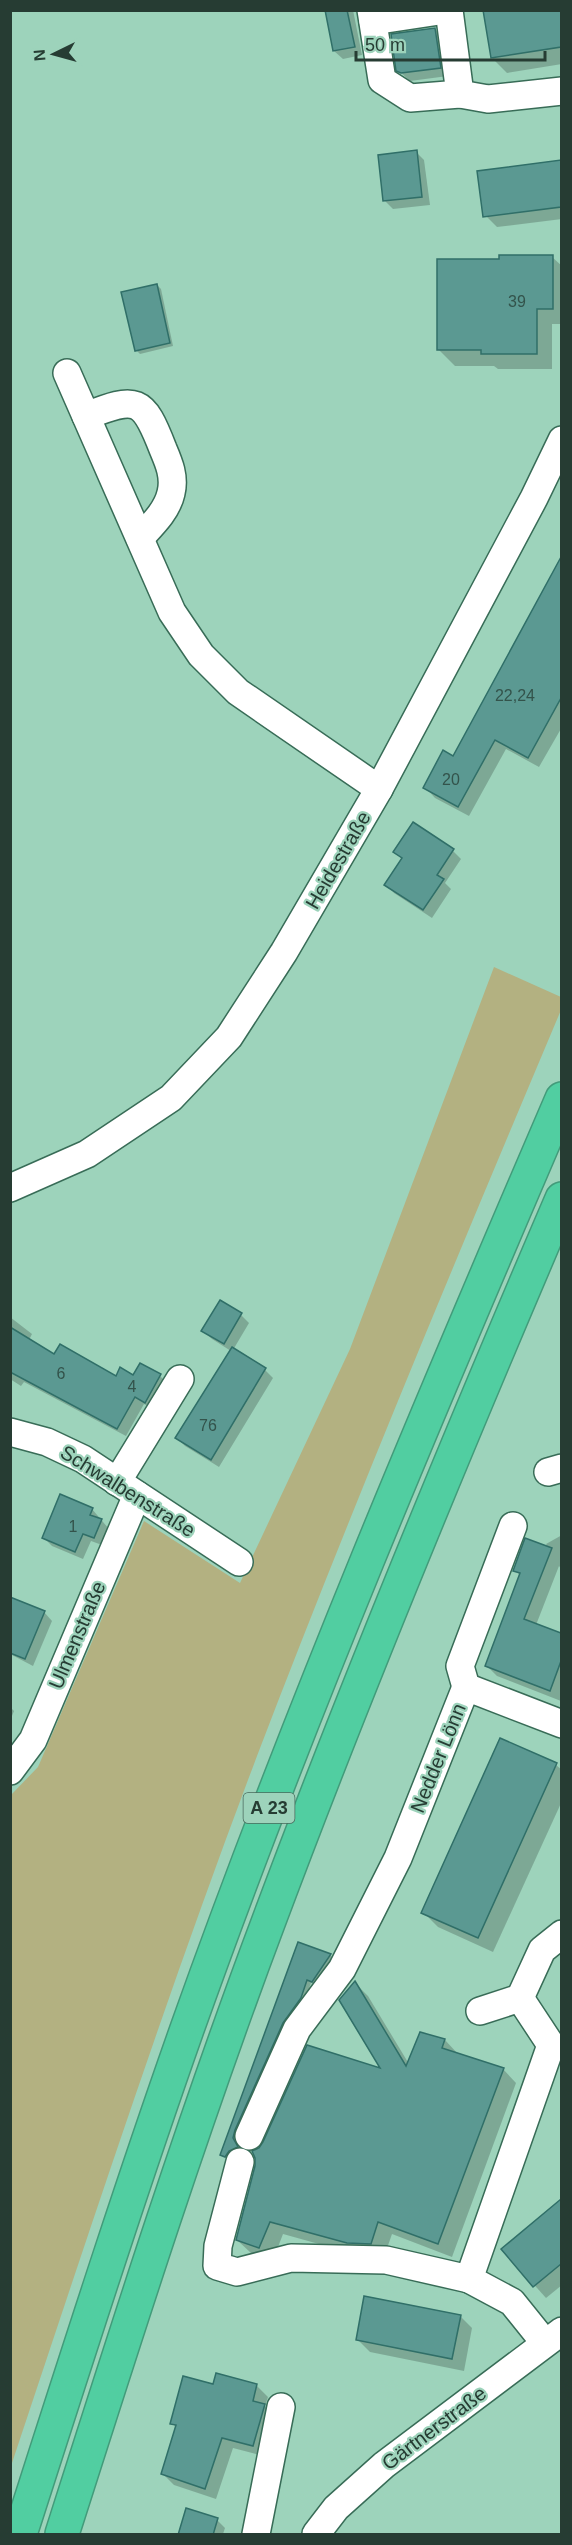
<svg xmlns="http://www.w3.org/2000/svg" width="572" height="2545" font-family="Arial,sans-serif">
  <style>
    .green { fill: #b3b181 }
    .shadow { fill: #0003 }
    .building { fill: #5b9992; stroke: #306f68; stroke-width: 1.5 }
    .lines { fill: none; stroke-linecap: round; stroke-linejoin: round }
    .minor-casing { stroke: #386c57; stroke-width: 30 }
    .highway-casing { stroke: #429b7a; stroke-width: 36 }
    .minor { stroke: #fff; stroke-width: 27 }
    .highway { stroke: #51cea1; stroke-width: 33 }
    .labels { text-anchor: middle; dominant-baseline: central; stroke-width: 4.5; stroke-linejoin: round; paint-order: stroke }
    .number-label { font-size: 16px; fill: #33534b }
    .shield { fill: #9dd3bb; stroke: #4a695c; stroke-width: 1.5 }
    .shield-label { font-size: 18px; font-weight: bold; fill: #263c33 }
    .street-label { font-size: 20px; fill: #263c33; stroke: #9dd3bb }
  </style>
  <rect width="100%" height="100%" fill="#9dd3bb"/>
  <path class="green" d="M494,967L561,997V1010C457,1257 353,1505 257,1756C168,1991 90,2229 11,2466V1795L38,1767L144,1521L240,1583L350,1349Z"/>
  <g class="shadow">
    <path d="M326,10H353L362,55L343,59L334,51Z"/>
    <path d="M485,10H562V64L507,73L492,58Z"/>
    <path d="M435,29L443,37L448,76L410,81L398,70Z"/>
    <path d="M416,152L424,160L430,205L393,209L385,201Z"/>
    <path d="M562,161V219L497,227L485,215L479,172Z"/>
    <path d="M552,257L562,266V324H552V369H498L494,366H455L439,350L500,261Z"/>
    <path d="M157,285L161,289L173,346L140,354L136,350Z"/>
    <path d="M561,561L562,727L539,767L506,749L469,816L435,798L425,787L454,758Z"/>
    <path d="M453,851L461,859L445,883L451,889L432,918L394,893L386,884L403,860L395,852Z"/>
    <path d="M221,1302L241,1315L249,1323L233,1350L265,1370L273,1378L219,1467L185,1446L177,1438L231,1351L212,1339L203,1331Z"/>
    <path d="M10,1317L32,1334L29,1340L55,1356L116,1378L160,1376L168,1384L154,1410L144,1404L126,1436L24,1382L21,1386L10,1379Z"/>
    <path d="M92,1509L109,1529L102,1545L91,1541L83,1559L52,1546L44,1538Z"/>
    <path d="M562,1535V1570L559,1566L536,1625L562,1634L561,1701L497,1676L486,1665L521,1576L515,1570L549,1549L546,1544Z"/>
    <path d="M11,1599L44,1612L52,1621L33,1666L10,1654Z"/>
    <path d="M10,1707L14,1711L10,1721Z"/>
    <path d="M556,1765L562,1770V1801L493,1952L438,1927L423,1912Z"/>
    <path d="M299,1944L330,1955L334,1959L317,1985L311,1983L304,2002L238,2134L237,2143L241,2151L229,2160L221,2155Z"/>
    <path d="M355,1983L368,1996L409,2064L421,2034L445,2040L458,2054L503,2069L516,2083L452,2257L392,2234L384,2257L362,2256L283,2234L273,2260L251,2253L237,2240L383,2071Z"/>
    <path d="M562,2201V2285L546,2298L503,2250Z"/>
    <path d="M460,2316L472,2328L464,2371L370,2352L358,2340Z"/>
    <path d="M217,2375L257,2386L268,2397L265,2406L275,2416L264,2456L233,2448L216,2499L174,2485L163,2474L177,2428L172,2423L214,2386Z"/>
    <path d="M217,2520L225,2528L223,2534H179Z"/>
  </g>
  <g class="building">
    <path d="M325,10H347L355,47L333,51Z"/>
    <path d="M483,10H561V47L491,58Z"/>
    <path d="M435,28L441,68L401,73L396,71L391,34Z"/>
    <path d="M417,150L422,197L383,201L378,155Z"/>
    <path d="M561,160V207L483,217L477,171Z"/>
    <path d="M499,255H553V309H537V354H481V350H437V259H499Z"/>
    <path d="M157,284L170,343L135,351L121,292Z"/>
    <path d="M561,557V698L528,758L495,740L458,807L423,788L443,750L453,756Z"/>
    <path d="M413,822L454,849L437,875L444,879L423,910L384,885L402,858L393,852Z"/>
    <path d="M220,1300L242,1313L224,1344L201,1331Z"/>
    <path d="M10,1327L54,1354L60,1344L116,1376L120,1367L133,1375L140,1363L161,1374L145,1403L135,1397L117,1429L10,1372Z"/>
    <path d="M232,1347L266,1368L211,1460L175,1438Z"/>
    <path d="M60,1494L93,1508L90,1515L102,1519L94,1538L83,1534L75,1552L42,1538Z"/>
    <path d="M525,1538L552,1548L524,1619L561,1633V1661L550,1691L485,1666L520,1573L513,1571Z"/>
    <path d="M10,1597L45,1611L25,1659L10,1653Z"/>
    <path d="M500,1738L557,1763L478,1938L421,1913Z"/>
    <path d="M298,1942L331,1954L312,1982L307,1980L301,1998L283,2023L235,2130L233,2138L238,2147L229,2151L225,2157L220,2155Z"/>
    <path d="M355,1981L406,2066L420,2032L445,2039L442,2048L504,2068L438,2244L378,2222L371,2244L347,2243L270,2222L259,2248L236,2240L255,2166V2158L252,2151L259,2148L263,2142L307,2045L380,2068L339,2000Z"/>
    <path d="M561,2199V2264L533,2287L501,2249Z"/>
    <path d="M364,2296L461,2315L452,2359L356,2340Z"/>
    <path d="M216,2373L257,2384L253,2401L265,2404L253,2446L222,2438L205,2489L161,2474L176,2425L170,2424L183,2376L213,2384Z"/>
    <path d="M186,2508L218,2518L213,2535H178Z"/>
  </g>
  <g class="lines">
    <defs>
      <g id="minor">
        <path d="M371,10L382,80L410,98L460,94"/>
        <path d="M449,10L460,94L488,99L562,91"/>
        <path d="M373,21L446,10"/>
        <path d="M67,373L172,612L201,655L238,692L379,789"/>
        <path d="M86,416C137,396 143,397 163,449C169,463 175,477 171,493C167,511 152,525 140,538"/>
        <path d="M10,1188L87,1154L171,1098L229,1037L284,952L379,789L534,498L562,440"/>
        <path d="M10,1432L47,1442L83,1459L239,1562"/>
        <path d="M548,1472L562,1468"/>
        <path d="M117,1482L180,1379"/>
        <path d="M466,1687L460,1666L513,1526"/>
        <path d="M10,1771L33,1740L137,1495"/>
        <path d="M520,1998L542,1950L562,1934"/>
        <path d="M480,2011L520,1998L551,2045L469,2279L512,2302L545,2343"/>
        <path d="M249,2136L297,2029L342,1969L398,1858L466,1687L562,1724"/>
        <path d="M240,2162L218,2246L217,2266L237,2272L291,2258L386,2260L469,2279"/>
        <path d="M256,2534L281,2407"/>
        <path d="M316,2534L336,2508L384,2465L562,2331"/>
      </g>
      <g id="highway">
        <path d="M20,2534C74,2366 128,2196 187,2029C299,1714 430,1406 562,1099"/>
        <path d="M62,2534C127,2330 192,2125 268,1923C359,1679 459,1439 562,1199"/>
      </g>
    </defs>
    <use href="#minor" class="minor-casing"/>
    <use href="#highway" class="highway-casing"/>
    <use href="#minor" class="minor"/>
    <use href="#highway" class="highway"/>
  </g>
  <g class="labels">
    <g class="number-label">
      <text x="517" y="301">39</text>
      <text x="515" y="695">22,24</text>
      <text x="451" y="779">20</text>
      <text x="61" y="1373">6</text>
      <text x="132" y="1386">4</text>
      <text x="208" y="1425">76</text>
      <text x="73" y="1526">1</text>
    </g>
    <rect class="shield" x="243.5" y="1793" width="51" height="30" rx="4.5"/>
    <g class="shield-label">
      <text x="269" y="1808">A 23</text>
    </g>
    <g class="street-label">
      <text transform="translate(338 860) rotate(-60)">Heidestraße</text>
      <text transform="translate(128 1491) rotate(32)">Schwalbenstraße</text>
      <text transform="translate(77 1635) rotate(-67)">Ulmenstraße</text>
      <text transform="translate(438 1758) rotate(-68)">Nedder Lönn</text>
      <text transform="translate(434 2428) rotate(-37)">Gärtnerstraße</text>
    </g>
  </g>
  <rect width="572" height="2545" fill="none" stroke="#263c33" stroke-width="24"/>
  <g transform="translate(54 54) rotate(265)" stroke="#9dd3bb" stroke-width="4.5" paint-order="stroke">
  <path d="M0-4.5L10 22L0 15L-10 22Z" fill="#263c33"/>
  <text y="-9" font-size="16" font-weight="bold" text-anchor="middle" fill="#263c33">N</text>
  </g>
  <path d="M356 51v9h189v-9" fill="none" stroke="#263c33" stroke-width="3"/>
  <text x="365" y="51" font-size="18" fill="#263c33" stroke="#9dd3bb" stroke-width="4.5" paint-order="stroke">50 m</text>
</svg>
